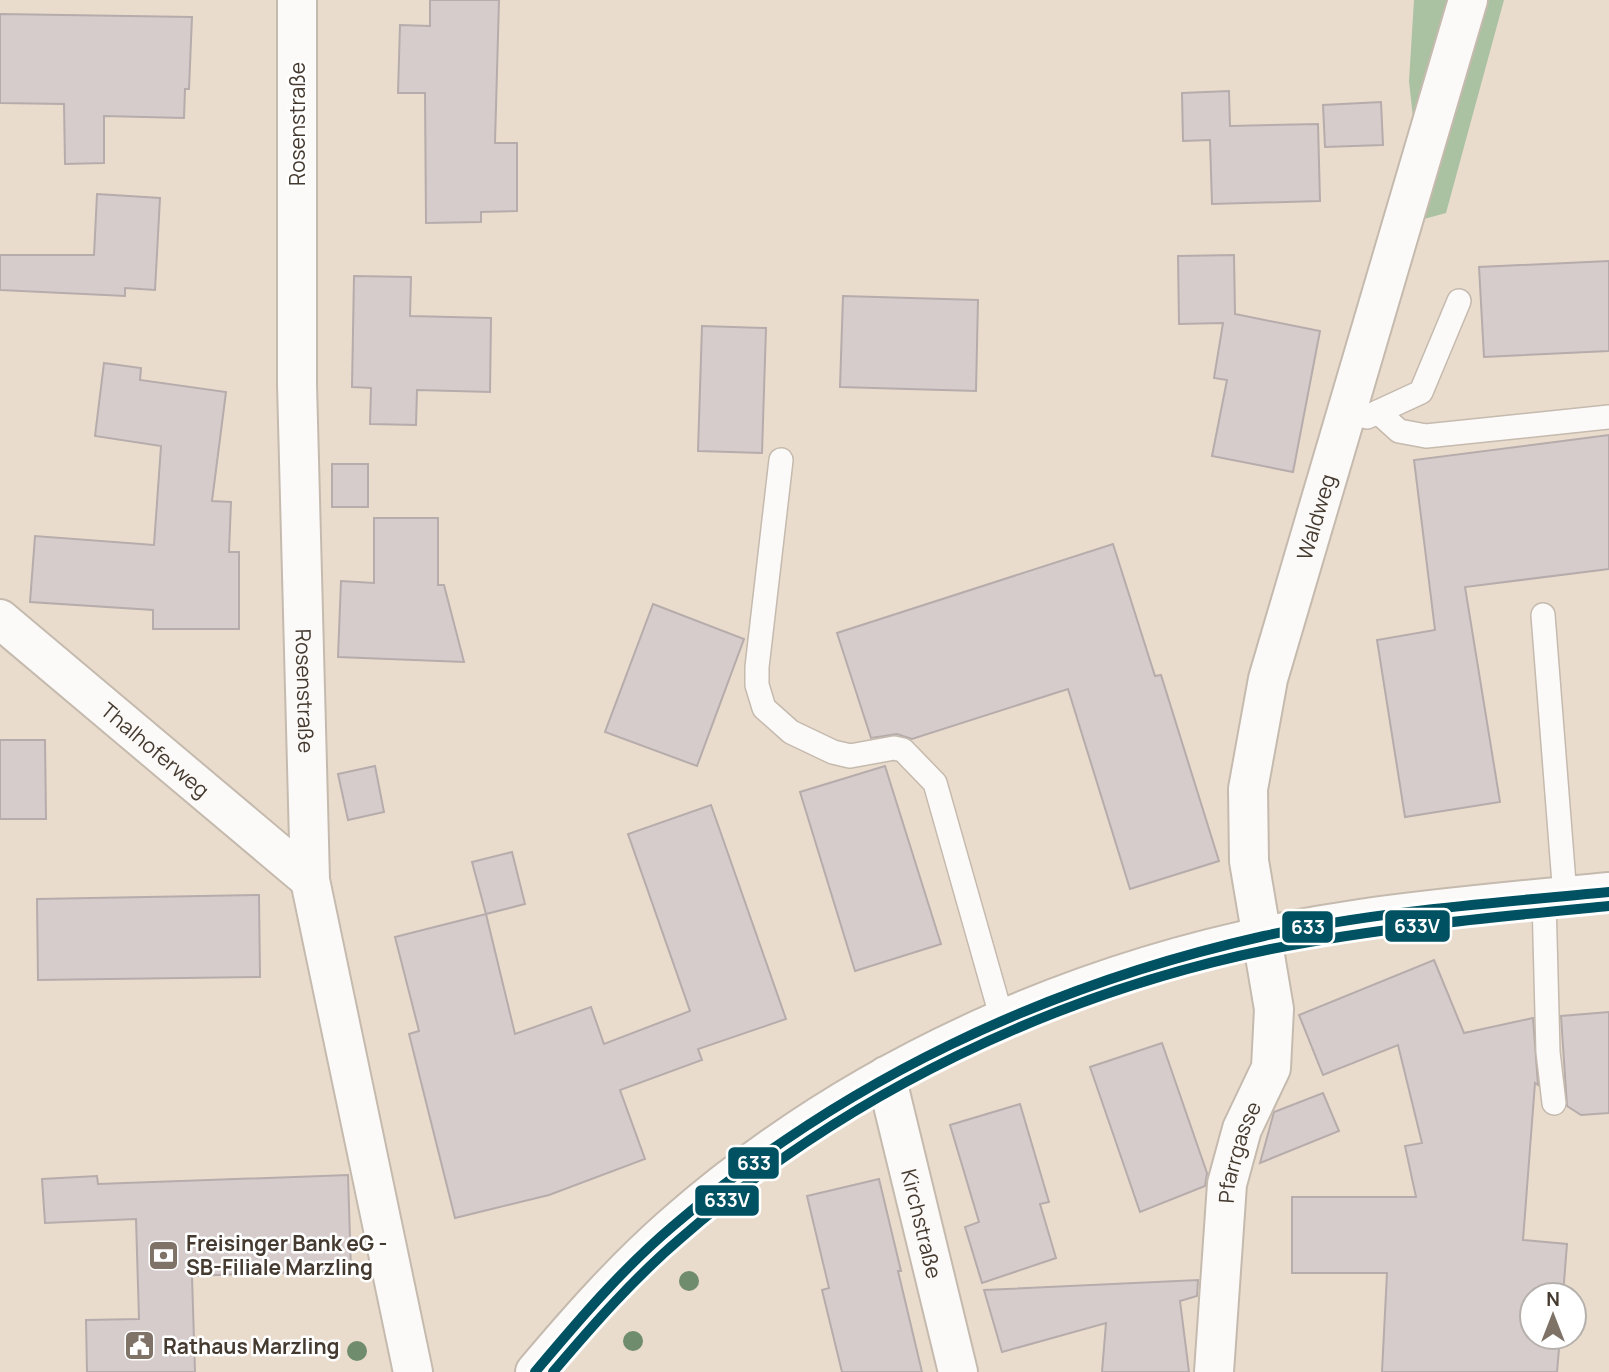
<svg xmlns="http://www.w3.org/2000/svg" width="1609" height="1372" font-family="Manrope,sans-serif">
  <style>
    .forest { fill: #aac2a1 }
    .building { fill: #d6cccb; stroke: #b6acab; stroke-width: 2 }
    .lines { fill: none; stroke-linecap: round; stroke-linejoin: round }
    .lane-casing { stroke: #c5baae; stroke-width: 26 }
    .street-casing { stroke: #c5baae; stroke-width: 42 }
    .secondary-casing { stroke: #c5baae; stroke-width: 42 }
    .lane { stroke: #fcfaf8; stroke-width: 23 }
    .street { stroke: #fcfaf8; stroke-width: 38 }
    .secondary { stroke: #fcfaf8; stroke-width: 38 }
    .bus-1-casing { stroke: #fff; stroke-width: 16 }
    .bus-2-casing { stroke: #fff; stroke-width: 16 }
    .bus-1 { stroke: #005262; stroke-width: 10 }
    .bus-2 { stroke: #005262; stroke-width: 10 }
    .tree { fill: #6f8c6d }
    .labels { text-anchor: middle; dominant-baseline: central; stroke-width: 5; stroke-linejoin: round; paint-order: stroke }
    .street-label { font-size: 21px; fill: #453a30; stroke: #fff }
    .poi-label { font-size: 21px; font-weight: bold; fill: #453a30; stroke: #fff; text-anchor: start }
    .line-badge { stroke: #fff; stroke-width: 2.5 }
    .badge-label { font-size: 19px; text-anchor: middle; font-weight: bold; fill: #fff }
  </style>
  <rect width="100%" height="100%" fill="#eadccd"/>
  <path class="forest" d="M1414,0H1504L1446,213L1424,219L1409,81Z"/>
  <g class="building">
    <path d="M430,0H499L495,143H517V211L481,212V222L426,223L425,93H398L400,25L430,26Z"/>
    <path d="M0,14L192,17L189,89H185L184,118L104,116V163L65,164L64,104L0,103Z"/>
    <path d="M1229,91L1230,126L1318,124L1320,201L1212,204L1210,140L1183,141L1182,93Z"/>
    <path d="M1381,102L1383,145L1325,147L1323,105Z"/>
    <path d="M97,194L160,198L155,290L125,288V296L0,290V255H94Z"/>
    <path d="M1234,255L1235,314L1320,331L1293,472L1212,456L1227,380L1214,378L1223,323L1179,324L1178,256Z"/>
    <path d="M1609,261V351L1484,357L1479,267Z"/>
    <path d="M354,276L411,277L410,316L491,318L490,392L417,390L416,425L370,424L371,388L352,387Z"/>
    <path d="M843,296L978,300L976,391L840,387Z"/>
    <path d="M702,326L766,328L762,453L698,451Z"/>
    <path d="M104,363L141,368L140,380L226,392L212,501L231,502L229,552H239V629H153V610L30,602L35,536L154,545L161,446L95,436Z"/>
    <path d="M1609,435V569L1465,587L1500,802L1405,817L1377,640L1435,630L1414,460Z"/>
    <rect x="332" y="464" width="36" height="43"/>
    <path d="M374,518H438V585H444L464,662L338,657L341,581L374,583Z"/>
    <path d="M1113,544L1155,676L1161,675L1219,861L1130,889L1068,689L912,739L897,734L871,738L837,633Z"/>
    <path d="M653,604L744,639L697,766L605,732Z"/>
    <path d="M0,740H45L46,819H0Z"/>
    <path d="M375,766L384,812L348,820L338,774Z"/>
    <path d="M885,766L941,944L855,971L800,792Z"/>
    <path d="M711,805L786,1019L698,1049L702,1060L620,1090L645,1159L549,1195L455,1218L409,1034L419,1031L395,937L486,914L515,1034L591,1007L604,1044L690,1011L628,834Z"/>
    <path d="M512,852L525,904L486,914L472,862Z"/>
    <path d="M259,895L260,977L38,980L37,899Z"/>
    <path d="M1434,960L1464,1033L1533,1018L1538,1085L1535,1083L1523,1240L1567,1244L1563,1295H1532V1337H1560L1557,1372H1382L1387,1273H1292V1197H1416L1405,1146L1422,1143L1398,1045L1323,1075L1299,1015Z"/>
    <path d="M1609,1012V1113L1581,1115L1567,1106L1561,1016Z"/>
    <path d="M1162,1043L1207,1173L1205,1186L1140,1212L1090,1067Z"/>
    <path d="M1323,1093L1339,1131L1260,1163L1274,1112Z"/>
    <path d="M1020,1104L1049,1202L1040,1204L1056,1258L982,1283L965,1227L979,1222L950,1125Z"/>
    <path d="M348,1175L351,1270L192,1276L195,1372H87L86,1320L139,1319L136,1219L45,1223L42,1179L97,1176L98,1184Z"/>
    <path d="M879,1179L901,1271H898L922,1372H842L822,1290L829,1288L807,1196Z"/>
    <path d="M1198,1280L1197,1296L1180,1301L1189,1372H1102L1106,1323L1002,1352L984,1290Z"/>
  </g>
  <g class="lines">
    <defs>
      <g id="lane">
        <path d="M1378,412L1399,431L1426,436L1609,417"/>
        <path d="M1367,417L1421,392L1459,301"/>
        <path d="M781,460L757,667V685L764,708L791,732L833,752L850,756L894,748L903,750L935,783L1002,1019"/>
        <path d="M1543,615L1565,896"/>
        <path d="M1544,899L1548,1052L1554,1103"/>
      </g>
      <g id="street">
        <path id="s1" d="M297,0V384L310,880L413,1372"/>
        <path id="s2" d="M0,619L310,880"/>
        <path id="s3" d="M886,1076L958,1372"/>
        <path id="s4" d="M1214,1372L1227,1184L1242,1129L1271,1068L1274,1009L1249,861L1248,789L1268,679L1468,0"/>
      </g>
      <path id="secondary" d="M535,1372C578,1321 623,1270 673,1226C864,1058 1109,955 1360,919C1443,907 1526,900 1609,892"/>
    </defs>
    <use href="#lane" class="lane-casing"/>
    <use href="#street" class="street-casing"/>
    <use href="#secondary" class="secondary-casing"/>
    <use href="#lane" class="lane"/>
    <use href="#street" class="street"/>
    <use href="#secondary" class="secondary"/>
    <defs>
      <path id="bus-1" d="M535,1372C578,1321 622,1269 673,1226C843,1080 1046,985 1264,936C1377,911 1494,903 1609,892"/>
      <path id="bus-2" d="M553,1372C593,1325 634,1278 681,1238C847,1093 1055,993 1271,949C1383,927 1496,917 1609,906"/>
    </defs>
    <use href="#bus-1" class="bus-1-casing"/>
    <use href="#bus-2" class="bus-2-casing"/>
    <use href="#bus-1" class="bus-1"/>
    <use href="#bus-2" class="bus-2"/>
  </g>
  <g class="tree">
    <circle cx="689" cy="1281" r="10"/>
    <circle cx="633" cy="1341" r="10"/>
    <circle cx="357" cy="1351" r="10"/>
  </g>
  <defs>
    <symbol id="bank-square" viewBox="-11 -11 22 22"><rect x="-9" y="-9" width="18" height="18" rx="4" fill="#7f7367" stroke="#fff"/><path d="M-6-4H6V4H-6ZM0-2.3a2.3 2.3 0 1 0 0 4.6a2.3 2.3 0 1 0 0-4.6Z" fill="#fff"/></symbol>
    <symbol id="civic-square" viewBox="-11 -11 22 22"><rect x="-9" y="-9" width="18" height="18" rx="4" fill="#7f7367" stroke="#fff"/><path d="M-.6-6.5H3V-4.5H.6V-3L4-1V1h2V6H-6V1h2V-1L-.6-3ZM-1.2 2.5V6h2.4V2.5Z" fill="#fff"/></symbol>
  </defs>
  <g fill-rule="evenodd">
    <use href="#bank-square" x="146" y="1238" width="35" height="35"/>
    <use href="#civic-square" x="122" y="1328" width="35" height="35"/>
  </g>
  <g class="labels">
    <g class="street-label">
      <text transform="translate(297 124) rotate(-90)">Rosenstraße</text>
      <text stroke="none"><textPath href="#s4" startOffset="875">Waldweg</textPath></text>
      <text stroke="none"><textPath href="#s1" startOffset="691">Rosenstraße</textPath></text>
      <text stroke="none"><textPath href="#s2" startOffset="203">Thalhoferweg</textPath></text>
      <text stroke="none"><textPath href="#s4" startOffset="222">Pfarrgasse</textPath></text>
      <text stroke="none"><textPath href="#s3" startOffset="152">Kirchstraße</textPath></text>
    </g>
    <g class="poi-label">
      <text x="186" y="1243">Freisinger Bank eG -<tspan x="186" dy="24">SB-Filiale Marzling</tspan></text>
      <text x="163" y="1346">Rathaus Marzling</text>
    </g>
  </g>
  <g class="line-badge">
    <rect x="1384" y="909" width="67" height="34" rx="7" fill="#005262"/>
    <rect x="1281" y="910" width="53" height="34" rx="7" fill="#005262"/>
    <rect x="727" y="1146" width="53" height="34" rx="7" fill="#005262"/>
    <rect x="694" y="1184" width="66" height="33" rx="7" fill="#005262"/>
  </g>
  <g class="badge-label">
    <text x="1417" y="933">633V</text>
    <text x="1308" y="934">633</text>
    <text x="754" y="1170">633</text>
    <text x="727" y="1207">633V</text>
  </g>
  <g transform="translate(1553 1316)"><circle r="33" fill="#ffffff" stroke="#b5b0ac" stroke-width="2"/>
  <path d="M0-5L12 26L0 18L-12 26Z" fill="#7f7367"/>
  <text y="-10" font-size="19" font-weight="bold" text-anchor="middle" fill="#453a30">N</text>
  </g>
</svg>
